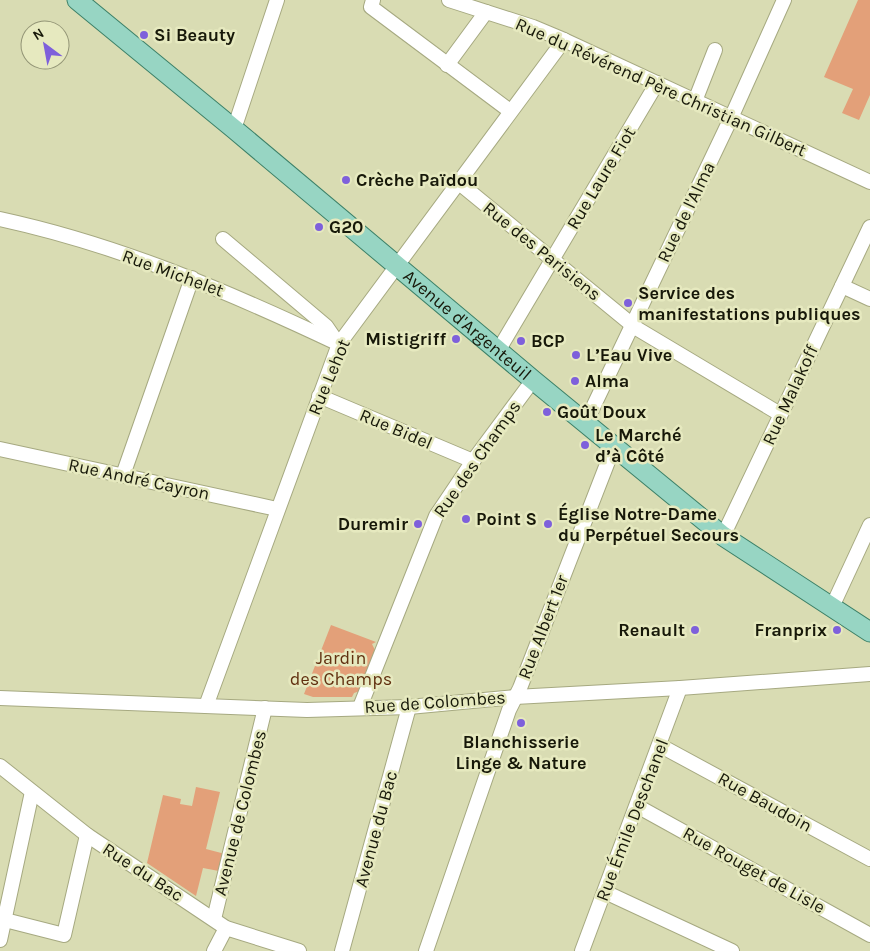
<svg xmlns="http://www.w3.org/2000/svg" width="870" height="951" font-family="Karla,sans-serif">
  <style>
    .green { fill: #e3a079 }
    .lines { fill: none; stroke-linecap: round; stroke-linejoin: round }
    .minor-casing { stroke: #a6a981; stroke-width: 16 }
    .major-casing { stroke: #3d8168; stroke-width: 21 }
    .minor { stroke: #fff; stroke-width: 14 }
    .major { stroke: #97d5c3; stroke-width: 19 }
    .poi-dot { fill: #7e60db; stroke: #e6e9bf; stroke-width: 2 }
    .labels { text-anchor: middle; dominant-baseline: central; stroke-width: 5; stroke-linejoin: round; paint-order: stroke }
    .poi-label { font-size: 18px; font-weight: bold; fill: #171809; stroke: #e6e9bf; text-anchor: start }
    .street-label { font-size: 18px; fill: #171809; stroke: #e6e9bf }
    .park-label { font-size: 18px; fill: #613010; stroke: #e6e9bf }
  </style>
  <rect width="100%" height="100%" fill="#d9dcb3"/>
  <g class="green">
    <path d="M858,0H870V95L859,120L842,113L853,89L824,77Z"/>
    <path d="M331,625L376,642L372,644L375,650L360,691L354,693L352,697H313L304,694Z"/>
    <path d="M196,787L220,792L206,849L229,855L224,872L203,868L196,896L147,863L163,795L181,799L180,804L192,806Z"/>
  </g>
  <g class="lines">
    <defs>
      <g id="minor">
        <path d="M373,0L371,7L510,111"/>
        <path d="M449,0L533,27L564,40L870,182"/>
        <path d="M447,65L486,12"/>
        <path d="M695,101L715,50"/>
        <path d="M234,129L277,0"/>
        <path d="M458,182L636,328L780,414"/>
        <path d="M0,219C120,245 229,292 339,344"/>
        <path d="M223,239L326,326L337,342"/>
        <path d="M842,286L870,299"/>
        <path d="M498,351L657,83"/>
        <path d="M319,396L473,461"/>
        <path d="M586,422L731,118L784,0"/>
        <path d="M0,449L277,509"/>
        <path d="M123,475L192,278"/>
        <path d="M723,536L870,227"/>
        <path d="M832,607L870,525"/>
        <path d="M0,698L307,710L409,707L515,697L680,688L870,674"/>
        <path d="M206,706L339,344L564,40"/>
        <path d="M360,707L436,516L473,461L533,380"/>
        <path d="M661,746L870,859"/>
        <path d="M0,766L87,835L226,928L299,951"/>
        <path d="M637,806L870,935"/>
        <path d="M605,892L732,951"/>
        <path d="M214,919L265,708"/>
        <path d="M5,920L64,935L87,835"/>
        <path d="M0,940L32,792"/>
        <path d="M214,951L226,928"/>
        <path d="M342,951L409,707"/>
        <path d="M426,951L509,710L520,688L614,446"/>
        <path d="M582,951L680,688"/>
      </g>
      <g id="major">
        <path id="s1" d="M77,0L234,129L533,380L723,536L870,632"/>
      </g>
    </defs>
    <use href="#minor" class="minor-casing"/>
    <use href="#major" class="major-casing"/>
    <use href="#minor" class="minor"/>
    <use href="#major" class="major"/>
  </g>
  <g class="poi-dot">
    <circle cx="144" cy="35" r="5"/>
    <circle cx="346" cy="180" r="5"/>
    <circle cx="319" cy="227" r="5"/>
    <circle cx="628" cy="303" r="5"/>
    <circle cx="456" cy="339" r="5"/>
    <circle cx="521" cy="341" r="5"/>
    <circle cx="576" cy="355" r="5"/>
    <circle cx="575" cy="381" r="5"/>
    <circle cx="547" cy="412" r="5"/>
    <circle cx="585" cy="445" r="5"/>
    <circle cx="466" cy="519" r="5"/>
    <circle cx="418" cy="524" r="5"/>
    <circle cx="548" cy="524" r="5"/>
    <circle cx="695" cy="630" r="5"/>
    <circle cx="837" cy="630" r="5"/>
    <circle cx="521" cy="723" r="5"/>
  </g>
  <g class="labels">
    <g class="poi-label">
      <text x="154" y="35">Si Beauty</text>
      <text x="356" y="180">Crèche Païdou</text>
      <text x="329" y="227">G20</text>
      <text x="638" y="293">Service des<tspan x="638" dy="21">manifestations publiques</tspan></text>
      <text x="446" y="339" text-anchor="end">Mistigriff</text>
      <text x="531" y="341">BCP</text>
      <text x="586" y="355">L’Eau Vive</text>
      <text x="585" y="381">Alma</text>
      <text x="557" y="412">Goût Doux</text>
      <text x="595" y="435">Le Marché<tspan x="595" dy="21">d’à Côté</tspan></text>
      <text x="558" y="514">Église Notre-Dame<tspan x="558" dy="21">du Perpétuel Secours</tspan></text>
      <text x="476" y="519">Point S</text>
      <text x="408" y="524" text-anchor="end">Duremir</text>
      <text x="685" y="630" text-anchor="end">Renault</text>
      <text x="827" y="630" text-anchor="end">Franprix</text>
      <text x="521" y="742" text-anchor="middle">Blanchisserie<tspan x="521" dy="21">Linge &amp; Nature</tspan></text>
    </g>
    <g class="street-label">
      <text transform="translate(661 87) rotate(24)">Rue du Révérend Père Christian Gilbert</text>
      <text transform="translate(601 178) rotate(-59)">Rue Laure Fiot</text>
      <text transform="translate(686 212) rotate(-64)">Rue de l'Alma</text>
      <text transform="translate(542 251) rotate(39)">Rue des Parisiens</text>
      <text transform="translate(173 273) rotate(20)">Rue Michelet</text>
      <text stroke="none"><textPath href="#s1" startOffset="508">Avenue d'Argenteuil</textPath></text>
      <text transform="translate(329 377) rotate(-67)">Rue Lehot</text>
      <text transform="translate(790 395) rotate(-65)">Rue Malakoff</text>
      <text transform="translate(396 429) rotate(23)">Rue Bidel</text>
      <text transform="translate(477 459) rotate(-55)">Rue des Champs</text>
      <text transform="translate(139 479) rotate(12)">Rue André Cayron</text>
      <text transform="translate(543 627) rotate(-69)">Rue Albert 1er</text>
      <text transform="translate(435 702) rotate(-4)">Rue de Colombes</text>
      <text transform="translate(765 802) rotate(29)">Rue Baudoin</text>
      <text transform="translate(240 813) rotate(-76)">Avenue de Colombes</text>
      <text transform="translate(632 820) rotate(-69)">Rue Émile Deschanel</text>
      <text transform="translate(376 829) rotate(-75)">Avenue du Bac</text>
      <text transform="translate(754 870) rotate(29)">Rue Rouget de Lisle</text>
      <text transform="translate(143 872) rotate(33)">Rue du Bac</text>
    </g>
    <g class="park-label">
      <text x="341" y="658">Jardin<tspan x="341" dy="21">des Champs</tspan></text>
    </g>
  </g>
  <g transform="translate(45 45) rotate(328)"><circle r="24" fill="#e6e9bf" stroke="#939576"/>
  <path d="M0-4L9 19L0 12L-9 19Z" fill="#7e60db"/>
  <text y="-8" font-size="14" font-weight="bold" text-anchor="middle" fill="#171809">N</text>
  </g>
</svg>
